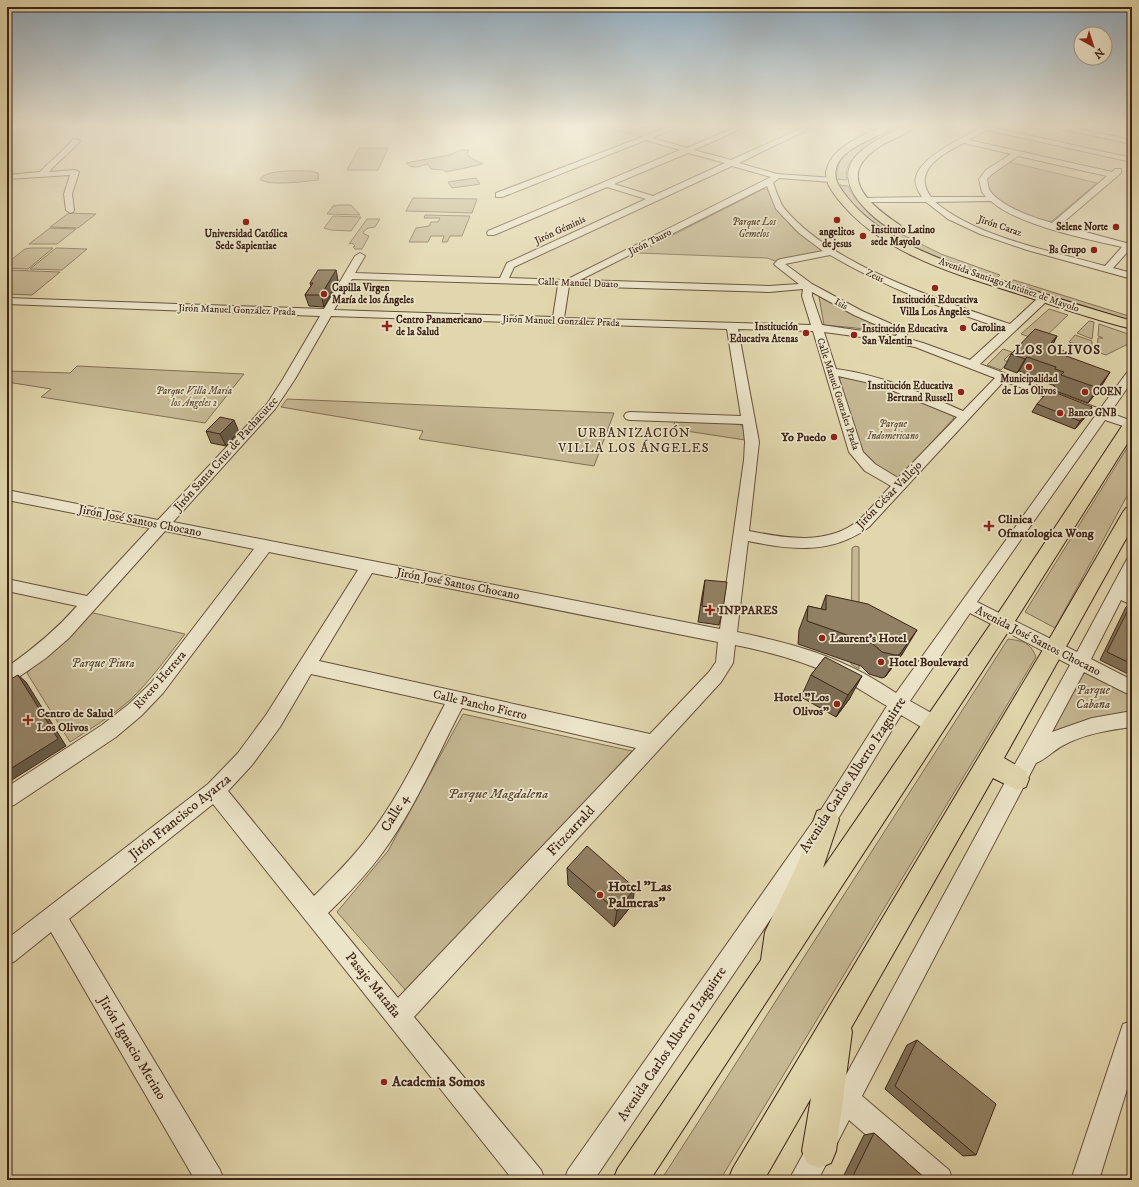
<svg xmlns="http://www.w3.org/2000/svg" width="1139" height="1187" font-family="'IM FELL DW Pica',serif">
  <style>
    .green { fill: #c5b893; stroke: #806e55 }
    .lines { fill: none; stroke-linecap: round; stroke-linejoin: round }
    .minor-casing { stroke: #65503c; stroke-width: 2 }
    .major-casing { stroke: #3c2417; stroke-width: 2 }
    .minor { fill: #ece4c9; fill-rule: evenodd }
    .major { fill: #e1d6ac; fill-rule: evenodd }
    .wall { fill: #7e6f56; stroke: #3c2417 }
    .shaded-wall { fill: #665a46; stroke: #3c2417 }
    .building { fill: #928164; stroke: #3c2417 }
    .poi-dot { fill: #8f2418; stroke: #ece4c9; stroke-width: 1.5 }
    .labels { text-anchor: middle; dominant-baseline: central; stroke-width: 3.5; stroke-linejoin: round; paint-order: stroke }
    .far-park-label { font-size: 10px; font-style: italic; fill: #5e4936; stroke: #ece4c9 }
    .far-street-label { font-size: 10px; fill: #3c2417; stroke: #ece4c9 }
    .far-poi-label { font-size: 10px; font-weight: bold; fill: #3c2417; stroke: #ece4c9; text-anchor: start }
    .poi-label { font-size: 12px; font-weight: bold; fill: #3c2417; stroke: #ece4c9; text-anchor: start }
    .street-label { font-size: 12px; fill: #3c2417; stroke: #ece4c9 }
    .park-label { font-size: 12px; font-style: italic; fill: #5e4936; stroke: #ece4c9 }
    .far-district-label { font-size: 13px; font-weight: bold; letter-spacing: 1px; fill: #3c2417; stroke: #ece4c9 }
    .neighbourhood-label { font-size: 13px; letter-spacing: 1px; fill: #3c2417; stroke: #ece4c9 }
    .near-street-label { font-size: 14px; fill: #3c2417; stroke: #ece4c9 }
    .near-park-label { font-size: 14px; font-style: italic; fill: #5e4936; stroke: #ece4c9 }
    .near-poi-label { font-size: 14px; font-weight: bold; fill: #3c2417; stroke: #ece4c9; text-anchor: start }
  </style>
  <rect width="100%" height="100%" fill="#e1d6ac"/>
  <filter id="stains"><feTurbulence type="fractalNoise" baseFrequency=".005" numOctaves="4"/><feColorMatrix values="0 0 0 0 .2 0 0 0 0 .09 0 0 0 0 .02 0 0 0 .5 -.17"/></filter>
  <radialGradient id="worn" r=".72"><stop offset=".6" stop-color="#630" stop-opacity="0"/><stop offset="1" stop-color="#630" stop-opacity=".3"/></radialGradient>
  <g class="green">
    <path d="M607,127H666L641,137Z"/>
    <path d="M893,127H904C886,136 839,155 847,180L836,179C837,174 837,168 839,164C845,147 878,134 893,127Z"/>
    <path d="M359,148H388L378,170H347Z"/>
    <path d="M461,150H469L467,154L471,158L483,164L446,172L443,170L431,169L428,164C420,166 412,170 406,163L449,155Z"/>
    <path d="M1009,162L1097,183L1052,221L1045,222C1029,217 979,199 988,177Z"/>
    <path d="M310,171L318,173L319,176L317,178H319L318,180C307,181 267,187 260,179C267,169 298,171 310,171Z"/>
    <path d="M476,178L480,184L452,188L448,182Z"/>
    <path d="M839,185L848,186C856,205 875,217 892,228L883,230C866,218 849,204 839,185Z"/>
    <path d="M763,189H767L775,205L823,249L822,251L775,261L767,258L638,253Z"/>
    <path d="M413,198L477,199L472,213L406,211Z"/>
    <path d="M339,205H351L360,215L327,214L333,206Z"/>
    <path d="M69,213L96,214L78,228L50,227Z"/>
    <path d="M425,215L470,216L462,236H450L447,242H442L444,236H431L428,242H409L416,228L429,226L431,222H438L440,218H424Z"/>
    <path d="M333,216L361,217L351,231L331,230L324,228Z"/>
    <path d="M367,219H380L375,227L368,228L363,232L364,234L369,236L362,249H355L353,247L355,246L352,243L349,244Z"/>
    <path d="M50,228L76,229L57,244H29Z"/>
    <path d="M901,234L941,254L1000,275L996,279C961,266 926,254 893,236Z"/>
    <path d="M31,248H53L28,269L7,268V263L25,249Z"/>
    <path d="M56,248L87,249L62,270L30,269Z"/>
    <path d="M7,270L60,272L32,295L7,294Z"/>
    <path d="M1014,280L1132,317V321L1009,283Z"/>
    <path d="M819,297H822L889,329L886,333L856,328L824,325Z"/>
    <path d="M1049,309L1068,315L1041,341L1021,334Z"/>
    <path d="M1089,321L1094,322L1092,339L1077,333Z"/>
    <path d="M1099,324L1128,334L1132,338V344L1130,343L1106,355L1097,352L1098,338H1103L1098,336Z"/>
    <path d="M1075,335L1092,341V350L1069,342Z"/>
    <path d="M1003,349L1012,352L1004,360L1008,362L1001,370L987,365Z"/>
    <path d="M77,366L244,374L205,423L41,397L51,389L7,382V371L70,373Z"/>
    <path d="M843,377L880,384L952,415L954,418L901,476L897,478L892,477L866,458L860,448L838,379Z"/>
    <path d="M287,399L614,413L594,466L419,439L423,431L281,407Z"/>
    <path d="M675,420L739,424L743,427L745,440L673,429Z"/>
    <path d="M1132,440V487L1055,628L1025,612Z"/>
    <path d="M855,546L859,547V669L851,664L852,548Z"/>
    <path d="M89,612L185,634C168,656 151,680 130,700C112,716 90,729 70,742L27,673Z"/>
    <path d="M1008,639C1023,641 1030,642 1036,657L720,1180H661Z"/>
    <path d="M1085,673H1093L1132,694V712L1116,714L1047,734L1080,678Z"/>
    <path d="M463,714L632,751L408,993L337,912L388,851Z"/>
  </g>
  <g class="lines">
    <defs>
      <g id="minor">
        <path d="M668,127H677L652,138L687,148L736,127H745L694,150L731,160L804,127H813L739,163L777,174L834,178L835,180L831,182L779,178L773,183C776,190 779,201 784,208C830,265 942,301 1010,324L1040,296H1048L1049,298L1048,300L980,364L1100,409L1128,371L1132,370V381L1110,413L1132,421V429L1105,420L977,602L1077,652L1127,559L1132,557V578L1127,589L1132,592V605L1121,600L1091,659L1132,680V696L1084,672L1052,732L1092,718L1132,711V727C1108,730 1084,734 1062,746C1053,751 1045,760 1036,763L862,1096L949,1170L953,1180H918L849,1120L818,1180H789L1010,773L1070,665L970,613L910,701L942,719L944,725L942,731L935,733L928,731L901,715L833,827L594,1180H564L568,1170L819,813L887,706C871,697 856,686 840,678C806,662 771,652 735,645L733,663L721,682L414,1017L541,1170L545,1180H513L213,804L69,919L220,1170L224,1180H195L51,932L15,961L7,965V939L208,784L238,753L266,715L358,570L269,552L163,693L141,716L116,737L14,805L7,807V787L102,725L129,704L151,683L254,549L165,531L69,638L46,658L13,681L7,683V667C33,649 56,630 77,606L7,591V579L87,596L150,528L7,500V490L158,520L267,404L283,379L320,316L7,304V298L324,309L355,256L360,253L365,256L355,273L500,278L507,263L646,199L607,187L494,235H488L487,233L488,231L680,150L646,140L502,197H496V193ZM688,153L725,163L653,196L614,184ZM732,166L771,177L566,280L509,278L514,267ZM767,186L776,209L799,233L823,251L781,259L778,260L774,264L776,266L799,284L769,286L580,280ZM830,255C884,287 944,309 1004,329L970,360L923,343L906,338L907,334L905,330L862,311L812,284L785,264ZM352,279L558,285L553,317L334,310ZM569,286L769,292L803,289L802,296L811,325L564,318ZM812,292L854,315L897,334L896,336L822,325L812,296ZM331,316L727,329L741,416L630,412L626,413L624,416L626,419L630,420L743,424L745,442L744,460L720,629L173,522L275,409L295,379ZM738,329L813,331L849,452L865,471L891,486C880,497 870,510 859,520C828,546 785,538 749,531L759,442ZM824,332L869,338L915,347L995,378L963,411C922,393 881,375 836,369ZM838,376L879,385L957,417L898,478L875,464L863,452ZM1004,381L1095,416L896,693C882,684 868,675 853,668C817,650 776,640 737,632L748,541C792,550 831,555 869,527ZM372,573L718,642L716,662L709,672L650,734L319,661ZM311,674L445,704C421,749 399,797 368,837C352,859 333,877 314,896L228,791L252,765L280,727ZM462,708L636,748L398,998L328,913C348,894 367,874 383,852C415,808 437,756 462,708Z"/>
        <path d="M848,127H860L880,133L877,135Z"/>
        <path d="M982,127H991L1132,158V162L986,130L969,140L1112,172L1115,169H1121V173L1060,225L1126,243L1132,238V247L1113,268L1132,273V279L1027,250L980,234L948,219L926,202H864L860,200L864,198L922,197C918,191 914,184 916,177C921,156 964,137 982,127ZM964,143L1011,154L986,170L979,179L982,192L986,197H931C911,171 943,153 964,143ZM1018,156L1107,176L1052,223C1034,218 1002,207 990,191C988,188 988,183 987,179L992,174ZM991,201C1017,225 1087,239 1122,247L1105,266C1052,251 978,238 935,202Z"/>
        <path d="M1056,127H1069L1132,140V144L1059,129Z"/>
        <path d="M73,139H76L80,141C70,153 59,160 49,172L75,170L79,172L72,194L74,210L73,212L70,213L66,210L64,194L70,175L7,179V175L40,172C51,160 63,152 73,139Z"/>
        <path d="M1132,1021V1073L1099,1180H1071L1123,1024Z"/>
      </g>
      <g id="major">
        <path d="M881,127H892C888,131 882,133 877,136C863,143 839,152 836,169C833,180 841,189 847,197C886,246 961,267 1019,286C1057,298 1094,310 1132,321V329C1096,320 1060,308 1025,296C959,275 881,255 837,198C831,190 823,179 827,168C834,146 862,136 881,127Z"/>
        <path d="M903,127H914C907,135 892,139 882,145C834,174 867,203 900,225L901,227L896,230C884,227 870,214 862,205C826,162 868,144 903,127Z"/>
        <path d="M1132,418V436L1017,618L650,1180H613L618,1168L761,960L765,932L798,863L817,811L826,808L835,811L839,820L823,868L1003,606L1124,423L1126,420Z"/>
        <path d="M1132,506V528L1004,758L1026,771L1029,779L1026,787L1017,790L993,778L851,1028L852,1032L836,1151L831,1163L819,1168L807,1163L802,1151L811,1098L764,1180H728L733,1168L1047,643L1123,512L1126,508Z"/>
      </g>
    </defs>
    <use href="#minor" class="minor-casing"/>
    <use href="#major" class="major-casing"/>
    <use href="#minor" class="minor"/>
    <use href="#major" class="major"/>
  </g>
  <g class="wall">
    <path d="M336,270L338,281L324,307L309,306L305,295L311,286L310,283Z"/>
    <path d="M1057,336L1053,344L1058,346L1057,349L1062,355L1101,387L1088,403L1053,390L1055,386L1047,383V382L1019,371L1017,373L1004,368L1011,354Z"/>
    <path d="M1037,404L1092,407L1087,415L1075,429L1032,412Z"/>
    <path d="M206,431L239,432L226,446L211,443Z"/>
    <path d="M705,580L723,609L719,625L698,622L702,596Z"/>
    <path d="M826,595L903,653L885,677L882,678L869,674L861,666L798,644L799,630L808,606L821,609Z"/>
    <path d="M1132,601V673L1130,675L1100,660L1126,607Z"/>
    <path d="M825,657L850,698L836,717L801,697L811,675Z"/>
    <path d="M567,868L632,905L614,927L568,885Z"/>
    <path d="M917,1040L976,1155L963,1156L885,1089L907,1045Z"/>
    <path d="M874,1133L927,1180H847L843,1177L864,1135Z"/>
  </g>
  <g class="shaded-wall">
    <path d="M336,270L338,281L324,307L321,295Z"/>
    <path d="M1057,336L1050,350L1051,343Z"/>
    <path d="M1027,357L1019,371L1017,373L1025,359Z"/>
    <path d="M1110,372L1101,387L1088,403L1098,388Z"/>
    <path d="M1092,407L1087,415L1075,429L1080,421Z"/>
    <path d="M234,420L239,432L226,446L220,434Z"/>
    <path d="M917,630L903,653L885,677L899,655Z"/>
    <path d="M18,675L26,682L66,746L7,783V771Z"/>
    <path d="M862,676L850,698L836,717L848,695Z"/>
    <path d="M635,888L632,905L614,927L617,911Z"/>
  </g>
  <g class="building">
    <path d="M318,270H336L321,295H305L313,283H310Z"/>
    <path d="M1035,329L1057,336L1051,343L1058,346L1056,348L1064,351L1061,354L1110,372L1098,388L1061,375L1064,372L1055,369L1056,367L1027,357L1025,359L1011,354Z"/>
    <path d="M1049,390L1092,407L1080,421L1037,404Z"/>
    <path d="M220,417L234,420L220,434L206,431Z"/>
    <path d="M705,580L727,582L723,609L702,606Z"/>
    <path d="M826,595L868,604L917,630L899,655H895L882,652L873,644L807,621L808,606L826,610Z"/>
    <path d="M1132,602V664L1107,652Z"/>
    <path d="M825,657L862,676L848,695L811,675Z"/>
    <path d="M18,675L58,739L7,771V681Z"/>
    <path d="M587,846L635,888L617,911L567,868Z"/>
    <path d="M917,1040L996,1104L976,1155L895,1086Z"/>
    <path d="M874,1133L927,1180H857L853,1176Z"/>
  </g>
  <linearGradient id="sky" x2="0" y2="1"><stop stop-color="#8fa9bc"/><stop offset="0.43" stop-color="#f2edda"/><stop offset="1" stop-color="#f2edda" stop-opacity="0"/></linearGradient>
  <rect width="1139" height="293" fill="url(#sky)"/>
  <g class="poi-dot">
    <circle cx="837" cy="220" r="4"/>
    <circle cx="246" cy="222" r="4"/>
    <circle cx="1116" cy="227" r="4"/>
    <circle cx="863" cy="236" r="4"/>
    <circle cx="1094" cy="250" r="4"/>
    <circle cx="935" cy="288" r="4"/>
    <circle cx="324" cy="294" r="4"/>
    <path d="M385 320h4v4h4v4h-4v4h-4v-4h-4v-4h4z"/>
    <circle cx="963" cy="328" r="4"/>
    <circle cx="806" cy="333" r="4"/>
    <circle cx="854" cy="335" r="4"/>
    <circle cx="1029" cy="367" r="4"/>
    <circle cx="961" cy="392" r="4"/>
    <circle cx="1085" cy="392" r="4"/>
    <circle cx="1060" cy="413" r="4"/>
    <circle cx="834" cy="437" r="4"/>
    <path d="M987 520h4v4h4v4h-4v4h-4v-4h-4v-4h4z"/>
    <path d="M708 604h4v4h4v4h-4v4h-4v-4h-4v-4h4z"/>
    <circle cx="822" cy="638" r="4"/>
    <circle cx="881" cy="662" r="4"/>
    <circle cx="837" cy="704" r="4"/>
    <path d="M26 714h4v4h4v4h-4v4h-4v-4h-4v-4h4z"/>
    <circle cx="600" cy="895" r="4"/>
    <circle cx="384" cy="1082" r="4"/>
  </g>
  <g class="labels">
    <g class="far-park-label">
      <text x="754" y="222">Parque Los<tspan x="754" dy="12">Gemelos</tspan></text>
      <text x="194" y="391">Parque Villa María<tspan x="194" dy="12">los Ángeles 2</tspan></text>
      <text x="893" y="424">Parque<tspan x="893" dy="12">Indomericano</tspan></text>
    </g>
    <g class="far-street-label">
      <text transform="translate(1000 226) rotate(19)">Jirón Caraz</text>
      <text transform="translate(560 230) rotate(-25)">Jirón Géminis</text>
      <text transform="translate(650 242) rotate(-27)">Jirón Tauro</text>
      <text transform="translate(875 276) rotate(26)">Zeus</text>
      <text transform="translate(578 283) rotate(2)">Calle Manuel Duato</text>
      <text transform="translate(1009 285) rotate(19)">Avenida Santiago Antúnez de Mayolo</text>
      <text transform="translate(841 304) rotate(28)">Isis</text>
      <text transform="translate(237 310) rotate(2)">Jirón Manuel González Prada</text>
      <text transform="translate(561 321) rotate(2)">Jirón Manuel González Prada</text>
      <text transform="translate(838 394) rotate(72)">Calle Manuel Gonzales Prada</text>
    </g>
    <g class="far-poi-label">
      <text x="1108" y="227" text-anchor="end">Selene Norte</text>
      <text x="871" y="230">Instituto Latino<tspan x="871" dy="12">sede Mayolo</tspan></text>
      <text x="837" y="232" text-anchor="middle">angelitos<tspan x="837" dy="12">de jesus</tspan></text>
      <text x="246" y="234" text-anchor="middle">Universidad Católica<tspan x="246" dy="12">Sede Sapientiae</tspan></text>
      <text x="1086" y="250" text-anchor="end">Bs Grupo</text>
      <text x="332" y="288">Capilla Virgen<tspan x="332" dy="12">María de los Ángeles</tspan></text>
      <text x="935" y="300" text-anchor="middle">Institución Educativa<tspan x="935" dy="12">Villa Los Angeles</tspan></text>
      <text x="396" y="320">Centro Panamericano<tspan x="396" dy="12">de la Salud</tspan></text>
      <text x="798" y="327" text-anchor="end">Institución<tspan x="798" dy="12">Educativa Atenas</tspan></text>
      <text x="971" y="328">Carolina</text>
      <text x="862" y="329">Institución Educativa<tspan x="862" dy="12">San Valentin</tspan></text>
      <text x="1029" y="379" text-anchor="middle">Municipalidad<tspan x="1029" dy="12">de Los Olivos</tspan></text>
      <text x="953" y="386" text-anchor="end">Institución Educativa<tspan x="953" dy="12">Bertrand Russell</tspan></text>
      <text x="1093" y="392">COEN</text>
      <text x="1068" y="413">Banco GNB</text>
    </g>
    <g class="poi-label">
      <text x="826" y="437" text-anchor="end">Yo Puedo</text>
      <text x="998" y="519">Clinica<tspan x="998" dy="14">Ofmatologica Wong</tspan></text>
      <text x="719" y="610">INPPARES</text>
      <text x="830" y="638">Laurent's Hotel</text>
      <text x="889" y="662">Hotel Boulevard</text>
      <text x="829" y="697" text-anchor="end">Hotel "Los<tspan x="829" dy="14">Olivos"</tspan></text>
      <text x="37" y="713">Centro de Salud<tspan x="37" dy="14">Los Olivos</tspan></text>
    </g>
    <g class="street-label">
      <text transform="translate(226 454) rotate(-48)">Jirón Santa Cruz de Pachacutec</text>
      <text transform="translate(889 495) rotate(-46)">Jirón César Vallejo</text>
      <text transform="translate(140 521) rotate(11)">Jirón José Santos Chocano</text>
      <text transform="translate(458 584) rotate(11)">Jirón José Santos Chocano</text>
      <text transform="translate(1038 641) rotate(27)">Avenida José Santos Chocano</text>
      <text transform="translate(160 680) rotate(-49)">Rivero Herrera</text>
      <text transform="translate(480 705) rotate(13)">Calle Pancho Fierro</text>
    </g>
    <g class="park-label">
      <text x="103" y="663">Parque Piura</text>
      <text x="1093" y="690">Parque<tspan x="1093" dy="14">Cabana</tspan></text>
    </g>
    <g class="far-district-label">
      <text x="1058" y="350">LOS OLIVOS</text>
    </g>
    <g class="neighbourhood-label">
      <text x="634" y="433">URBANIZACIÓN<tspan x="634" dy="15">VILLA LOS ÁNGELES</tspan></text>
    </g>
    <g class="near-street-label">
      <text transform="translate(853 775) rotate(-57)">Avenida Carlos Alberto Izaguirre</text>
      <text transform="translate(395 813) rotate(-59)">Calle 4</text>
      <text transform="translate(180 817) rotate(-39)">Jirón Francisco Ayarza</text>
      <text transform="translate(571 831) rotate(-47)">Fitzcarrald</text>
      <text transform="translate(373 985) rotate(51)">Pasaje Mataña</text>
      <text transform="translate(672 1044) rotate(-56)">Avenida Carlos Alberto Izaguirre</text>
      <text transform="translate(132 1048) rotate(59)">Jirón Ignacio Merino</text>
    </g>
    <g class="near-park-label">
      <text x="498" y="794">Parque Magdalena</text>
    </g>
    <g class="near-poi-label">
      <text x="608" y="887">Hotel "Las<tspan x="608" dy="16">Palmeras"</tspan></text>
      <text x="392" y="1082">Academia Somos</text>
    </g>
  </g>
  <rect width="1139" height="1187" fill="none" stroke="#e1d6ac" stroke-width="24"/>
  <rect x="8" y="8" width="1123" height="1171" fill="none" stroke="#3c2417" stroke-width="2"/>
  <rect x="12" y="12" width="1115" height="1163" fill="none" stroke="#3c2417"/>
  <g transform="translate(1093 46) rotate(141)"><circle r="19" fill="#ece4c9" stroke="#a69782"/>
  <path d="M0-3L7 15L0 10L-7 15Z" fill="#8f2418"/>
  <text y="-6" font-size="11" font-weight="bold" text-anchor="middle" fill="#3c2417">N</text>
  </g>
  <rect width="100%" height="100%" filter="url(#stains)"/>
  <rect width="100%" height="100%" fill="url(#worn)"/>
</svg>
